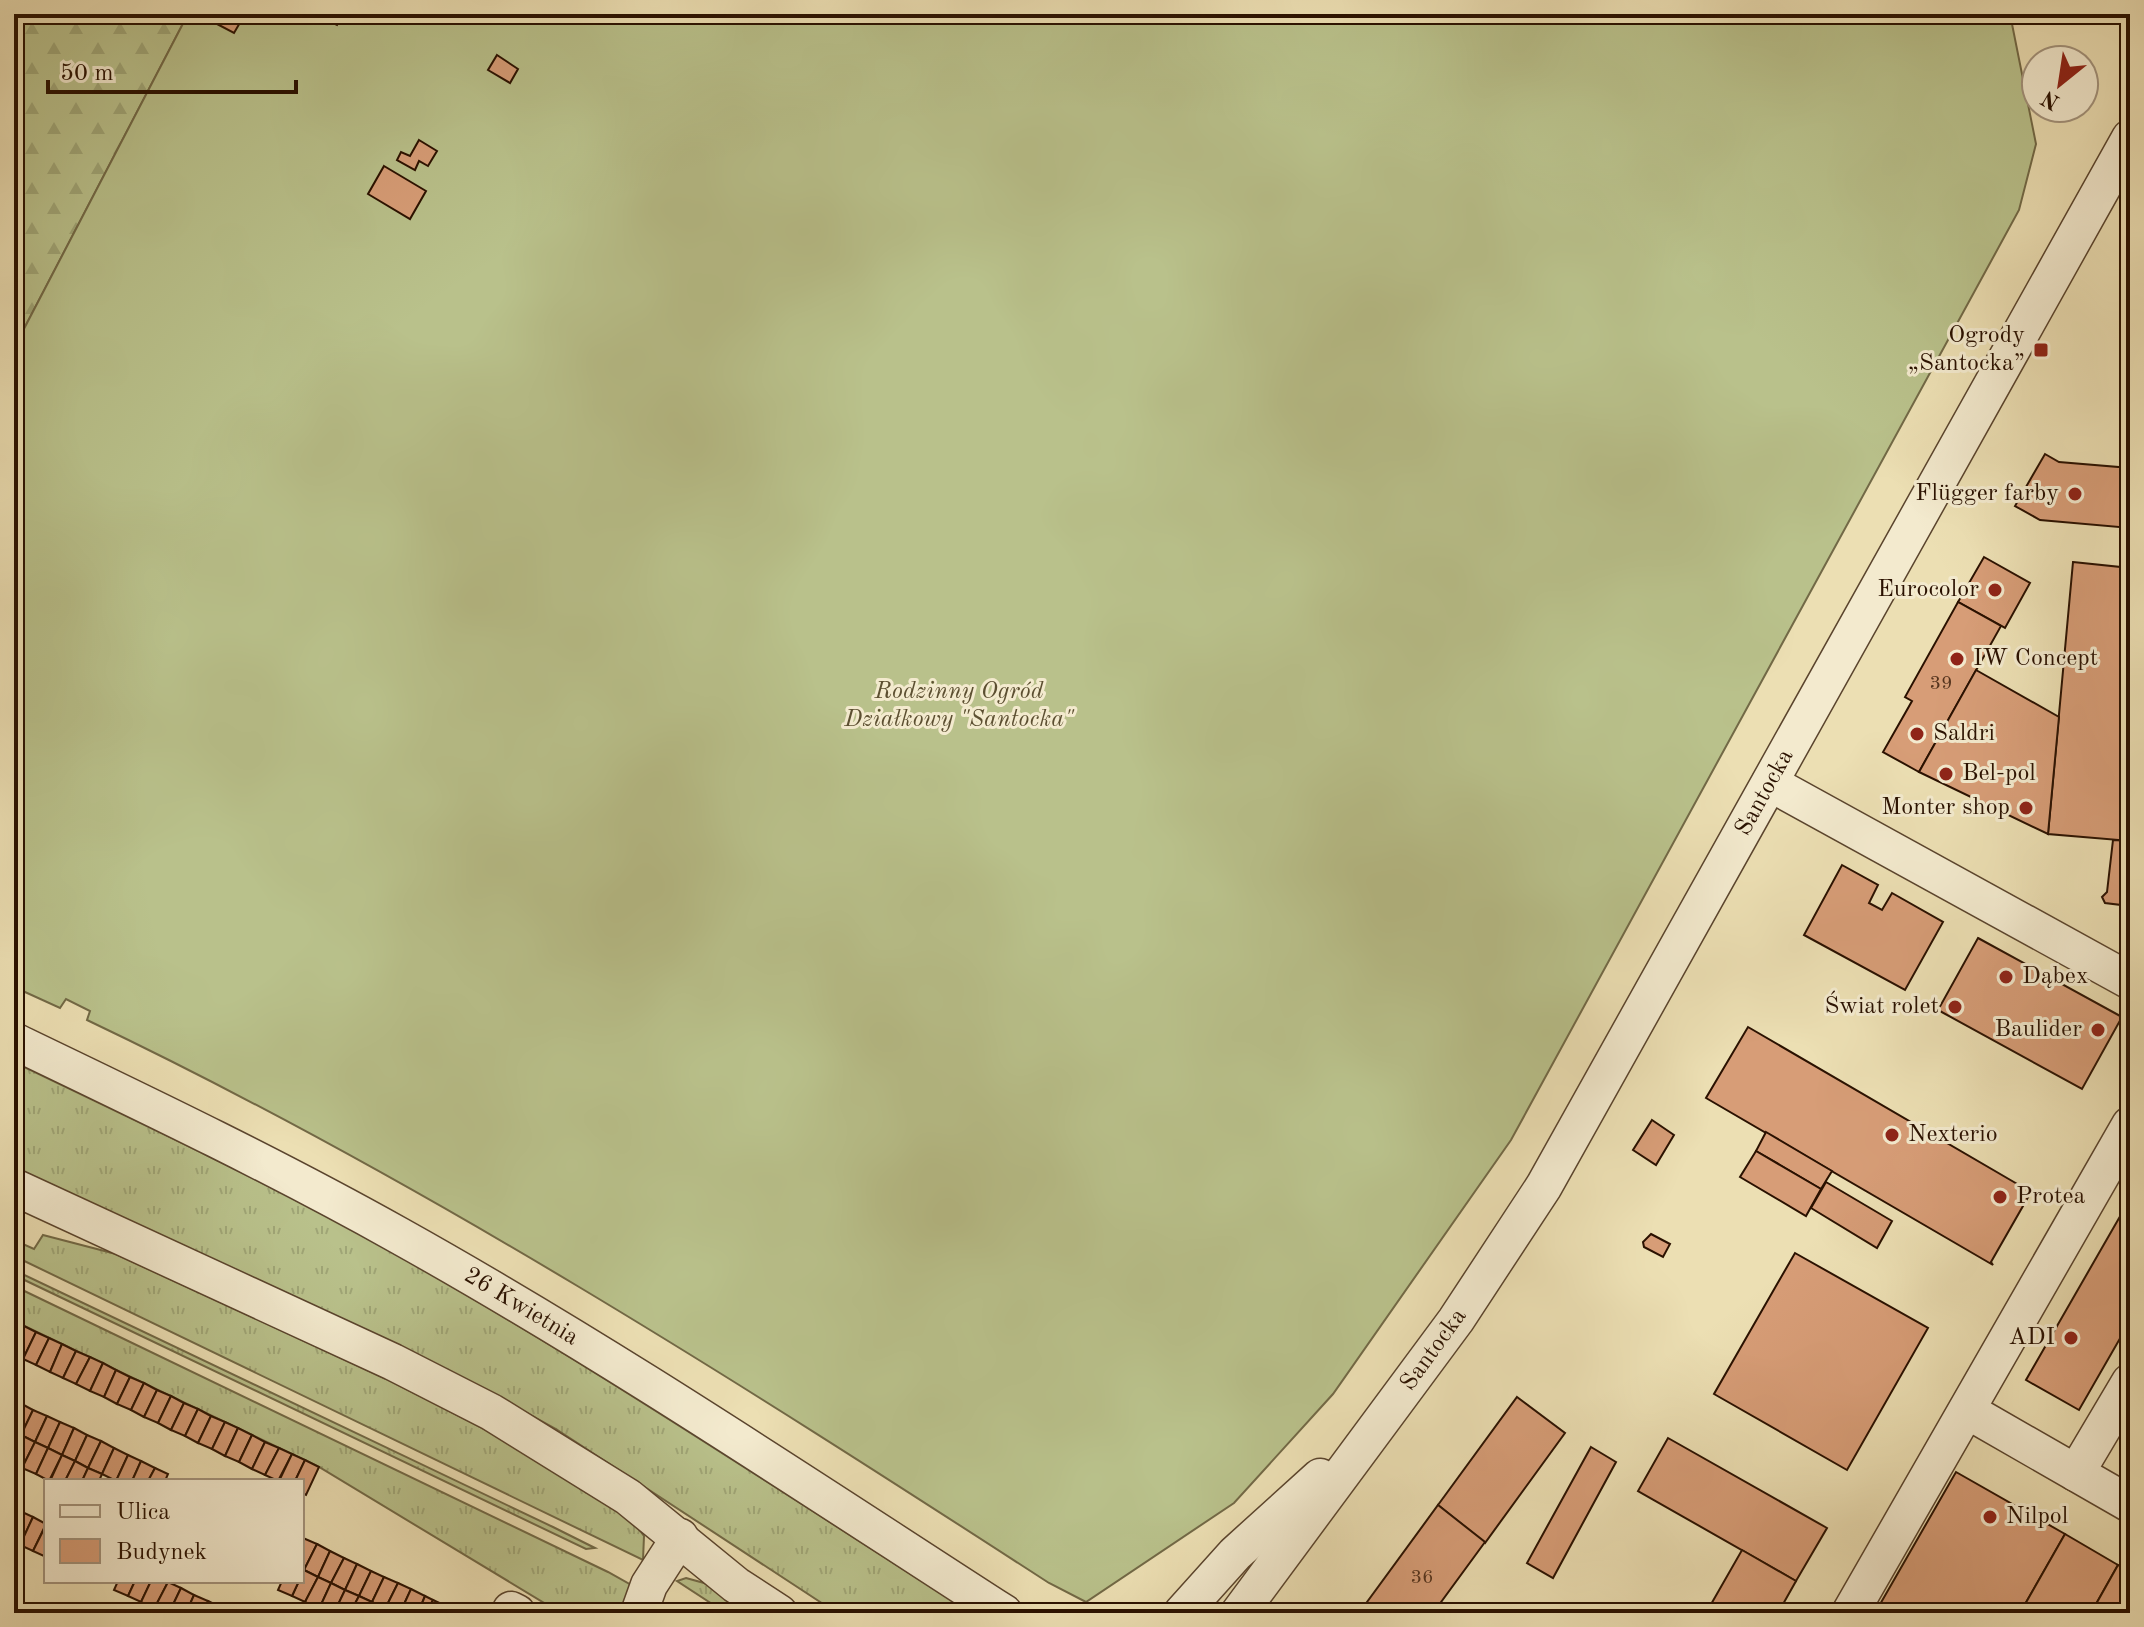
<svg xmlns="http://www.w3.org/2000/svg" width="2144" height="1627" font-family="'Old Standard TT',serif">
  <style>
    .grass { fill: url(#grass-tufts); stroke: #726946; stroke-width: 2 }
    .forest { fill: url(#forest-firs); stroke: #726946; stroke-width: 2 }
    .garden { fill: #b9c18b; stroke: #726946; stroke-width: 2 }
    .building { fill: #d79d77; stroke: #2a1100; stroke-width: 2 }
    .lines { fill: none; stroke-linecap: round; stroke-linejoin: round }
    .minor-casing { stroke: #5a442d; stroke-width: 39 }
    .minor { stroke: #f3eace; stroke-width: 36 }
    .poi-dot { fill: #8f2418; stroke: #f3eace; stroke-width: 3 }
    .labels { text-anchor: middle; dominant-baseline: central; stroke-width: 6; stroke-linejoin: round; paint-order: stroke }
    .number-label { font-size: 20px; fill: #55341e }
    .poi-label { font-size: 24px; fill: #2a1100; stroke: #f3eace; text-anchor: end }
    .park-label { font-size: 24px; font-style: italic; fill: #5c4f31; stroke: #f3eace }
    .street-label { font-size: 24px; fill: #2a1100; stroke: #f3eace }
  </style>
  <defs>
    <pattern id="grass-tufts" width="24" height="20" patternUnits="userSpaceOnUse" patternTransform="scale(2)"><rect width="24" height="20" fill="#b9c18b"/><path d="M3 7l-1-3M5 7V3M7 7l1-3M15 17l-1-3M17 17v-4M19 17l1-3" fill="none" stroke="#9fa576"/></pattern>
    <pattern id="forest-firs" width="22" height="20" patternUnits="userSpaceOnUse" patternTransform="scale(2)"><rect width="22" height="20" fill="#b9c18b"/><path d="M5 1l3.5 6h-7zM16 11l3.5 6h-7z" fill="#9fa576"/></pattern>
  </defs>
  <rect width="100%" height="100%" fill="#ecdfb3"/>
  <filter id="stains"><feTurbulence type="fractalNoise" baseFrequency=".0025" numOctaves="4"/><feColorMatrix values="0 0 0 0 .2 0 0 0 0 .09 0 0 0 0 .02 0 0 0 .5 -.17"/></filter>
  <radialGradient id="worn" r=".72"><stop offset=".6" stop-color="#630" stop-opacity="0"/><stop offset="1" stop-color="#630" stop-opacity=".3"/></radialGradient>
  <g class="grass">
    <path d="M14,1062C134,1120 254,1176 371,1240C577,1355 773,1487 972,1613H837L556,1429L465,1379L14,1169Z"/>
    <path d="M43,1235L116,1254L391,1381L492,1433L633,1521L644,1536L643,1560L14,1256V1240L34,1249Z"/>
    <path d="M14,1270L553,1527L595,1548L586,1549L14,1275Z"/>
    <path d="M14,1286L608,1572L633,1586L625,1613H564L551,1607L319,1467L14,1321Z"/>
    <path d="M686,1578L704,1583L750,1613H726L677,1581Z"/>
  </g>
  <path class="forest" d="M14,14H188L14,348Z"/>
  <path class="garden" d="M188,14H2010L2036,144L2019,210L1511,1140L1333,1394L1234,1503L1086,1602L1049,1583C737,1381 423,1180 87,1020L90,1011L66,999L60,1008L14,987V348Z"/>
  <g class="building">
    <path d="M222,14H245L234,33L217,24Z"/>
    <path d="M315,14H343L337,25Z"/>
    <path d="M497,55L518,69L510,83L488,70Z"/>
    <path d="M419,140L437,151L428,166L419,161L415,170L397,160L401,152L410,156Z"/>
    <path d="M384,166L426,191L410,219L368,194Z"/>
    <path d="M2045,454L2059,462L2130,468V528L2040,520L2015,506Z"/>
    <path d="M1984,557L2030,583L2005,628L1958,602Z"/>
    <path d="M2073,562L2130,568V841L2048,834Z"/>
    <path d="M1958,602L2001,626L1919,772L1883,752L1912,701L1905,697Z"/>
    <path d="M1976,670L2059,717L2048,834L1919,772Z"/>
    <path d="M2113,840L2130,841V906L2105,903L2102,897L2107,892Z"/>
    <path d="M1842,865L1878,885L1869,903L1882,910L1892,893L1943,922L1905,990L1804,935Z"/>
    <path d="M1978,938L2122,1017L2082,1089L1938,1010Z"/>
    <path d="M1748,1027L2031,1192L1991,1262L1993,1265L1706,1098Z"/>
    <path d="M1652,1120L1674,1135L1656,1165L1633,1150Z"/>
    <path d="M1766,1132L1832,1171L1821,1189L1756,1151Z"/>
    <path d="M1756,1151L1821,1189L1806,1216L1740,1177Z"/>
    <path d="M1826,1182L1892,1221L1877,1248L1811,1208Z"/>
    <path d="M2130,1199V1321L2079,1410L2026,1380Z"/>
    <path d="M1651,1234L1670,1244L1663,1257L1644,1247L1643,1242Z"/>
    <path d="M1795,1253L1928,1328L1847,1470L1714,1394Z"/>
    <path d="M22,1325L36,1332L23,1359L14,1354V1342Z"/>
    <path d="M36,1332L49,1338L36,1365L23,1359Z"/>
    <path d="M49,1338L62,1344L50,1372L36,1365Z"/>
    <path d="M62,1344L76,1351L63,1378L50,1372Z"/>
    <path d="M76,1351L90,1357L76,1384L63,1378Z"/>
    <path d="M90,1357L103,1363L90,1391L76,1384Z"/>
    <path d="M103,1363L116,1370L104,1397L90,1391Z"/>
    <path d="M116,1370L130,1377L117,1404L104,1397Z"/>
    <path d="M130,1377L144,1383L131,1410L117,1404Z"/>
    <path d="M144,1383L157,1390L144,1417L131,1410Z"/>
    <path d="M157,1390L171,1396L158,1423L144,1417Z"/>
    <path d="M171,1396L184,1403L171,1430L158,1423Z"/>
    <path d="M1517,1397L1565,1433L1485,1543L1438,1505Z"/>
    <path d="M20,1403L33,1410L21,1435L14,1432V1415Z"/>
    <path d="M184,1403L198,1409L185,1436L171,1430Z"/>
    <path d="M198,1409L211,1416L198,1443L185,1436Z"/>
    <path d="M33,1410L47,1416L35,1442L21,1435Z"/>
    <path d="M47,1416L60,1422L48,1448L35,1442Z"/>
    <path d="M211,1416L225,1422L212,1449L198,1443Z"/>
    <path d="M60,1422L74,1428L62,1455L48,1448Z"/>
    <path d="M225,1422L238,1428L225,1456L212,1449Z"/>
    <path d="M74,1428L87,1435L75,1461L62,1455Z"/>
    <path d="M238,1428L252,1435L239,1462L225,1456Z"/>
    <path d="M21,1435L35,1442L22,1468L14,1464V1450Z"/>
    <path d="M87,1435L101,1441L88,1468L75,1461Z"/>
    <path d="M252,1435L265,1442L252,1469L239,1462Z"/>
    <path d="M1668,1438L1827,1528L1796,1581L1638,1491Z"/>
    <path d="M101,1441L114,1448L102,1474L88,1468Z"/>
    <path d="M35,1442L48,1448L36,1474L22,1468Z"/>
    <path d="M265,1442L279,1448L265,1475L252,1469Z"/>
    <path d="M1591,1447L1616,1462L1553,1578L1527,1563Z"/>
    <path d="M48,1448L62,1455L49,1481L36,1474Z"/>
    <path d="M114,1448L128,1455L116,1481L102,1474Z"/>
    <path d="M279,1448L292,1454L278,1481L265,1475Z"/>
    <path d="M292,1454L305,1460L295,1481H279Z"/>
    <path d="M62,1455L75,1461L65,1481H50Z"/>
    <path d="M128,1455L141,1461L132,1481H116Z"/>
    <path d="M305,1460L319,1467L306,1495L302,1493V1481H295Z"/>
    <path d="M75,1461L88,1468L82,1481H65Z"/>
    <path d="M141,1461L155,1468L148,1481H132Z"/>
    <path d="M88,1468L102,1474L99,1481H82Z"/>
    <path d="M155,1468L168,1474L165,1481H148Z"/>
    <path d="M1956,1472L2065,1534L2020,1613H1875Z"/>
    <path d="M1438,1505L1485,1542L1433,1613H1359Z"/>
    <path d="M20,1511L33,1517L20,1545L14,1542V1523Z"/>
    <path d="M33,1517L46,1524L33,1551L20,1545Z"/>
    <path d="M46,1525V1557L33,1551Z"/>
    <path d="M2065,1534L2118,1565L2091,1613H2020Z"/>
    <path d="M303,1538L317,1544L304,1570L302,1569Z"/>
    <path d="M317,1544L330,1551L318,1577L304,1570Z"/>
    <path d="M1742,1550L1796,1581L1778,1613H1706Z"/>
    <path d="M330,1551L344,1558L331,1583L318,1577Z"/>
    <path d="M344,1558L357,1564L345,1590L331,1583Z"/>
    <path d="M357,1564L371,1571L359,1596L345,1590Z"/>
    <path d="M2118,1565L2130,1572V1613H2091Z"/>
    <path d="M304,1570L318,1577L305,1602L292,1596Z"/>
    <path d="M371,1571L384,1577L372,1602L359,1596Z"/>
    <path d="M318,1577L331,1583L319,1609L305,1602Z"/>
    <path d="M384,1577L398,1583L385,1609L372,1602Z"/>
    <path d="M118,1581H135L128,1596L114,1590Z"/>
    <path d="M135,1581H151L141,1602L128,1596Z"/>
    <path d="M151,1581L168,1582L154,1609L141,1602Z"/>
    <path d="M282,1581H299L292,1596L278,1590Z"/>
    <path d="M168,1582L181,1588L169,1613H163L154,1609Z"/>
    <path d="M331,1583L345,1590L334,1613H327L319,1609Z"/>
    <path d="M398,1583L411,1589L400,1613H394L385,1609Z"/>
    <path d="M181,1588L194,1595L186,1613H169Z"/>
    <path d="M411,1589L425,1596L418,1613H400Z"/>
    <path d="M345,1590L359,1596L350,1613H334Z"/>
    <path d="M194,1595L208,1601L203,1613H186Z"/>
    <path d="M359,1596L372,1602L367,1613H350Z"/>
    <path d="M425,1596L433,1600L426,1613H418Z"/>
    <path d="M433,1600L446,1606L443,1613H426Z"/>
    <path d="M208,1601L222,1608L220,1613H203Z"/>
    <path d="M372,1602L385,1609L383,1613H367Z"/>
  </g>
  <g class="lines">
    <defs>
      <g id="minor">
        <path d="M1770,783L2130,981"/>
        <path d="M14,1041C143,1103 273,1165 398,1235C606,1351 804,1484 1004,1613"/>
        <path d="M14,1187L393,1362L491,1412L628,1497L736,1585L779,1613"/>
        <path d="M1968,1411L2130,1504"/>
        <path d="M2076,1473L2130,1382"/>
        <path d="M511,1610L517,1613"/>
        <path d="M639,1613L649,1585L680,1537"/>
        <path d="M1182,1613L1235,1554L1320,1477"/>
        <path d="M1239,1613L1456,1320L1544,1186L2130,138"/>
        <path d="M1850,1613L2130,1125"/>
      </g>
    </defs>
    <use href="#minor" class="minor-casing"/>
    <use href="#minor" class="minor"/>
  </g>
  <g class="poi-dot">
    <rect x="2033" y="342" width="16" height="16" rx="4"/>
    <circle cx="2075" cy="494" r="8"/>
    <circle cx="1995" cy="590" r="8"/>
    <circle cx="1957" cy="659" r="8"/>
    <circle cx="1917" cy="734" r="8"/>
    <circle cx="1946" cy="774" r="8"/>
    <circle cx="2026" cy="808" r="8"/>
    <circle cx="2006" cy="977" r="8"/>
    <circle cx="1955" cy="1007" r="8"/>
    <circle cx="2098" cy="1030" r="8"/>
    <circle cx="1892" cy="1135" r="8"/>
    <circle cx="2000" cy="1197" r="8"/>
    <circle cx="2071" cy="1338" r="8"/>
    <circle cx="1990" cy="1517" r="8"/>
  </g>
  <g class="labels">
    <g class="number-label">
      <text x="1941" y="684">39</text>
      <text x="1422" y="1578">36</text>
    </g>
    <g class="poi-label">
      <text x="2025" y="336">Ogrody<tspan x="2025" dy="28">„Santocka”</tspan></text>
      <text x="2059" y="494">Flügger farby</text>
      <text x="1979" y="590">Eurocolor</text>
      <text x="1973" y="659" text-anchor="start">IW Concept</text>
      <text x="1933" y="734" text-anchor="start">Saldri</text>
      <text x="1962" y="774" text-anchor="start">Bel-pol</text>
      <text x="2010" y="808">Monter shop</text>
      <text x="2022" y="977" text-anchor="start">Dąbex</text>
      <text x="1939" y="1007">Świat rolet</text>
      <text x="2082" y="1030">Baulider</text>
      <text x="1908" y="1135" text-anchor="start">Nexterio</text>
      <text x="2016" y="1197" text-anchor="start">Protea</text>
      <text x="2055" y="1338">ADI</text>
      <text x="2006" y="1517" text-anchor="start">Nilpol</text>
    </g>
    <g class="park-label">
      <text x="959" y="692">Rodzinny Ogród<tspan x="959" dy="28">Działkowy "Santocka"</tspan></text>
    </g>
    <g class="street-label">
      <text transform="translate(1765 793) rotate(-61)">Santocka</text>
      <text transform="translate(521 1307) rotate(31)">26 Kwietnia</text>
      <text transform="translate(1434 1350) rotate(-54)">Santocka</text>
    </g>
  </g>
  <rect width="2144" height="1627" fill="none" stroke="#ecdfb3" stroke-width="48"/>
  <rect x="16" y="16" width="2112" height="1595" fill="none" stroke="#2a1100" stroke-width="4"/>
  <rect x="24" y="24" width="2096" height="1579" fill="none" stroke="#2a1100" stroke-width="2"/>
  <rect x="44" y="1479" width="260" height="104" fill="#f3eace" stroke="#a3937c" stroke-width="2"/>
  <rect x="60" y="1505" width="40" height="12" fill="#f3eace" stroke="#a3937c" stroke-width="2"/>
  <text x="116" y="1519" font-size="24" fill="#2a1100">Ulica</text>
  <rect x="60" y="1539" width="40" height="24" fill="#d79d77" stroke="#a3937c" stroke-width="2"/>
  <text x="116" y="1559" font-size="24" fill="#2a1100">Budynek</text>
  <g transform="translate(2060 84) rotate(210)"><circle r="38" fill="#f3eace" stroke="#a3937c" stroke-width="2"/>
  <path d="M0-6L14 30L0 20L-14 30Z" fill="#8f2418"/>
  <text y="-12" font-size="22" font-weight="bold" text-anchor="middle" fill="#2a1100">N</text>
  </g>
  <path d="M48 80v12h248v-12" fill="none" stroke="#2a1100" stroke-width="4"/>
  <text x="60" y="80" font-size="24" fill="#2a1100" stroke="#f3eace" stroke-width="6" paint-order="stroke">50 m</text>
  <rect width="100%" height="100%" filter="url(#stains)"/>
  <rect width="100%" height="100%" fill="url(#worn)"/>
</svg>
